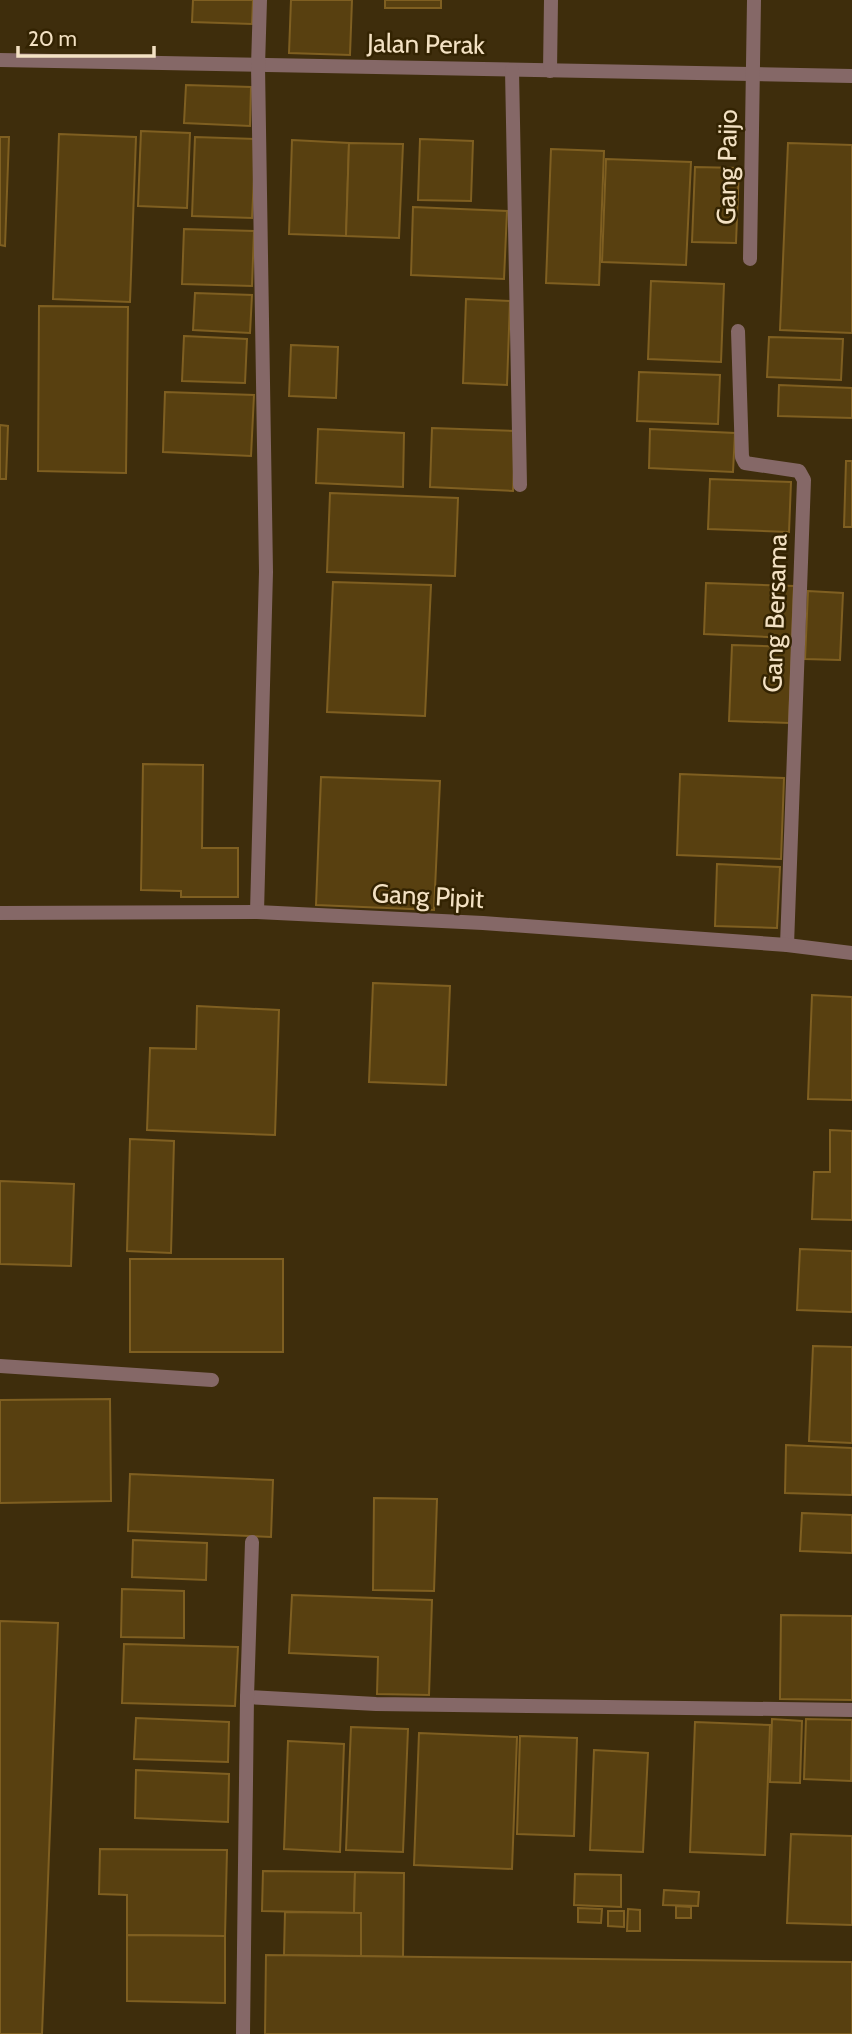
<svg xmlns="http://www.w3.org/2000/svg" width="852" height="2034" font-family="Cabin,sans-serif">
  <style>
    .building { fill: #584010; stroke: #7f5f21; stroke-width: 2 }
    .lines { fill: none; stroke-linecap: round; stroke-linejoin: round }
    .service { stroke: #856867; stroke-width: 14 }
    .minor { stroke: #856867; stroke-width: 14 }
    .labels { text-anchor: middle; dominant-baseline: central; stroke-width: 5; stroke-linejoin: round; paint-order: stroke }
    .street-label { font-size: 26px; fill: #f3e1c3; stroke: #332302 }
  </style>
  <rect width="100%" height="100%" fill="#3e2d0c"/>
  <g class="building">
    <path d="M193,0H253L252,24L192,22Z"/>
    <path d="M291,0H352L350,55L289,53Z"/>
    <rect x="385" y="0" width="56" height="8"/>
    <path d="M186,85L251,87L250,126L184,123Z"/>
    <path d="M141,131L190,133L187,208L138,206Z"/>
    <path d="M59,134L136,137L130,302L53,299Z"/>
    <path d="M0,137H9L5,246L0,245Z"/>
    <path d="M195,137L256,139L252,218L192,216Z"/>
    <path d="M420,139L473,141L471,201L418,200Z"/>
    <path d="M292,140L349,143L346,236L289,234Z"/>
    <path d="M349,143L403,144L399,238L346,236Z"/>
    <path d="M788,143L852,145V333L780,330Z"/>
    <path d="M551,149L604,151L599,285L546,283Z"/>
    <path d="M606,159L691,162L686,265L602,262Z"/>
    <path d="M695,167L739,168L736,243L692,242Z"/>
    <path d="M413,207L507,211L504,279L411,275Z"/>
    <path d="M184,229L254,231L252,286L182,284Z"/>
    <path d="M651,281L724,284L721,362L648,359Z"/>
    <path d="M195,293L252,295L250,333L193,330Z"/>
    <path d="M466,299L510,301L507,385L463,383Z"/>
    <path d="M39,306L128,307L126,473L38,471Z"/>
    <path d="M184,336L247,339L245,383L182,381Z"/>
    <path d="M769,337L843,339L841,380L767,377Z"/>
    <path d="M291,345L338,347L336,398L289,396Z"/>
    <path d="M639,372L720,375L718,424L637,421Z"/>
    <path d="M779,385L852,388V418L778,416Z"/>
    <path d="M165,392L254,395L251,456L163,452Z"/>
    <path d="M0,425L8,426L6,479H0Z"/>
    <path d="M432,428L516,431L513,491L430,487Z"/>
    <path d="M318,429L404,433L403,487L316,483Z"/>
    <path d="M650,429L735,433L733,472L649,468Z"/>
    <path d="M846,461H852V527H844Z"/>
    <path d="M710,479L791,482L789,532L708,529Z"/>
    <path d="M330,493L458,498L455,576L327,572Z"/>
    <path d="M333,582L431,585L425,716L327,712Z"/>
    <path d="M706,583L794,586L792,638L704,634Z"/>
    <path d="M808,591L843,593L840,660L805,659Z"/>
    <path d="M732,645L792,647L789,723L729,721Z"/>
    <path d="M143,764L203,765L202,848H238V897H181V891L141,890Z"/>
    <path d="M680,774L784,778L781,859L677,855Z"/>
    <path d="M321,777L440,781L434,910L316,905Z"/>
    <path d="M717,864L780,867L777,928L715,926Z"/>
    <path d="M373,983L450,986L446,1085L369,1082Z"/>
    <path d="M812,995L852,997V1100L808,1099Z"/>
    <path d="M197,1006L279,1010L275,1135L147,1130L150,1048L196,1049Z"/>
    <path d="M830,1130L852,1131V1220L812,1219L814,1172H830Z"/>
    <path d="M130,1139L174,1141L171,1253L127,1251Z"/>
    <path d="M0,1181L74,1184L71,1266L0,1264Z"/>
    <path d="M800,1249L852,1251V1312L797,1310Z"/>
    <rect x="130" y="1259" width="153" height="93"/>
    <path d="M813,1346L852,1347V1443L809,1441Z"/>
    <path d="M110,1399L111,1501L0,1503V1400Z"/>
    <path d="M786,1445L852,1448V1495L785,1493Z"/>
    <path d="M130,1474L273,1480L271,1537L128,1531Z"/>
    <path d="M374,1498L437,1499L434,1591L373,1590Z"/>
    <path d="M802,1513L852,1515V1553L800,1551Z"/>
    <path d="M133,1540L207,1543L206,1580L132,1577Z"/>
    <path d="M122,1589L184,1591V1638L121,1637Z"/>
    <path d="M292,1595L432,1600L429,1695L377,1694L378,1657L289,1653Z"/>
    <path d="M781,1615L852,1616V1700L780,1699Z"/>
    <path d="M0,1621L58,1623L42,2034H0Z"/>
    <path d="M124,1644L238,1647L235,1706L122,1703Z"/>
    <path d="M136,1718L229,1722L228,1762L134,1759Z"/>
    <path d="M772,1719L802,1721L800,1783L770,1782Z"/>
    <path d="M806,1719L852,1720L851,1781L804,1779Z"/>
    <path d="M695,1722L770,1725L765,1855L690,1852Z"/>
    <path d="M351,1727L408,1729L403,1852L346,1850Z"/>
    <path d="M419,1733L517,1737L512,1869L414,1865Z"/>
    <path d="M520,1736L577,1738L574,1836L517,1834Z"/>
    <path d="M288,1741L344,1744L340,1852L284,1849Z"/>
    <path d="M594,1750L648,1753L643,1852L590,1850Z"/>
    <path d="M136,1770L229,1774L228,1822L135,1818Z"/>
    <path d="M791,1834L852,1836V1925L787,1923Z"/>
    <path d="M100,1849L227,1850L225,1936L127,1935V1895L99,1894Z"/>
    <path d="M263,1871L355,1872L354,1913L262,1911Z"/>
    <path d="M355,1872L404,1873L403,1957L361,1956V1913H354Z"/>
    <path d="M575,1874L621,1875V1907L574,1905Z"/>
    <path d="M664,1890L699,1892L698,1906L663,1905Z"/>
    <path d="M676,1906L691,1907V1918H676Z"/>
    <path d="M578,1908L602,1909L601,1923L578,1922Z"/>
    <path d="M628,1909L640,1910V1931H627Z"/>
    <path d="M608,1911H624V1927L608,1926Z"/>
    <path d="M285,1912L361,1913V1956L284,1955Z"/>
    <path d="M127,1935L225,1936V2003L127,2001Z"/>
    <path d="M266,1955L852,1962V2034H265Z"/>
  </g>
  <g class="lines">
    <path class="service" d="M0,1366L212,1380"/>
    <g class="minor">
      <path d="M0,60L852,76"/>
      <path d="M512,70L520,485"/>
      <path d="M550,71L551,0"/>
      <path d="M750,259L754,0"/>
      <path d="M738,331L742,457L745,463L799,471L804,480L787,945"/>
      <path d="M257,912L266,572L258,66L260,0"/>
      <path d="M0,913L257,912L483,923L787,945L852,953"/>
      <path d="M247,1697L376,1704L852,1710"/>
      <path d="M243,2034L247,1697L252,1542"/>
    </g>
  </g>
  <g class="labels">
    <g class="street-label">
      <text transform="translate(426 44) rotate(1)">Jalan Perak</text>
      <text transform="translate(727 167) rotate(-89)">Gang Paijo</text>
      <text transform="translate(775 613) rotate(-88)">Gang Bersama</text>
      <text transform="translate(428 896) rotate(3)">Gang Pipit</text>
    </g>
  </g>
  <path d="M18 46v10h136v-10" fill="none" stroke="#f3e1c3" stroke-width="3.5"/>
  <text x="28" y="46" font-size="21" fill="#f3e1c3" stroke="#332302" stroke-width="5" paint-order="stroke">20 m</text>
</svg>
